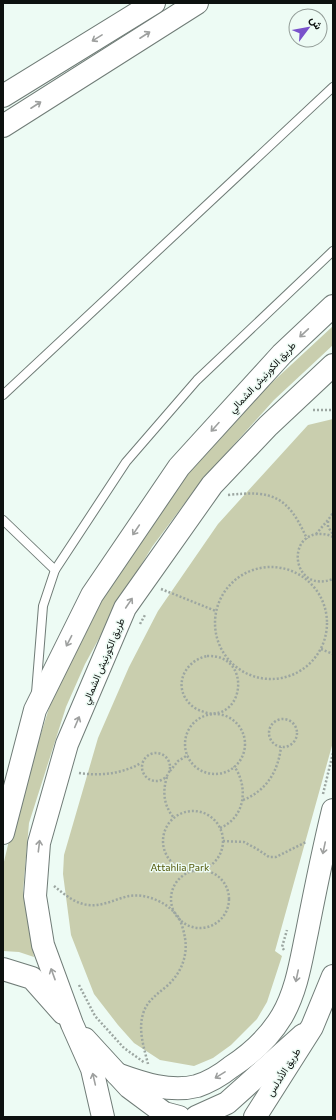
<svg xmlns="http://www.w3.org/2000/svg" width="336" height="1120" font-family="Commissioner,Vazirmatn,sans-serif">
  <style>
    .green { fill: #c9ceae }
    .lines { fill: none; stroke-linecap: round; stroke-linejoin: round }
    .lane-casing { stroke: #707c77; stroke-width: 10 }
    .secondary-casing { stroke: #707c77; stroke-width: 24 }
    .primary-casing { stroke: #707c77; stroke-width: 24 }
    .path { stroke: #9ca6a1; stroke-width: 2.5; stroke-dasharray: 2 2; stroke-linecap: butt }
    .lane { stroke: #fff; stroke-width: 8 }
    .secondary { stroke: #fff; stroke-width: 22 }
    .primary { stroke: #fff; stroke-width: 22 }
    .oneway { stroke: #9ea09f }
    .labels { text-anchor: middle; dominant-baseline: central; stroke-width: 3; stroke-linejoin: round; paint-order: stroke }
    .street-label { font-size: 10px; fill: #0d110f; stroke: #edfbf4 }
    .park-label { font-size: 10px; fill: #515606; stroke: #edfbf4 }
  </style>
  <rect width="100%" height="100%" fill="#edfbf4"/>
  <g class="green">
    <path d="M333,326V345L274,400L202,480L152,547L120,600L85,664L66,707L29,823L23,891L34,957L19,952L3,951V866L14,819L50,705L91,620L119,570L190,469L264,390Z"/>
    <path d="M333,419V742L275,951L282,956L267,1002L257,1019L231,1045L213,1058L194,1066L160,1060L134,1043L118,1025L94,994L71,935L63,874L64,855L98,738L129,667L158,611L218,524L267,470L308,425Z"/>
  </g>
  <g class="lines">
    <defs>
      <g id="lane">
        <path d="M3,395L333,87"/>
        <path d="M3,520L55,570"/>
        <path d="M36,693L43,606L55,570L126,462L197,380L333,251"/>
      </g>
      <g id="secondary">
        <path d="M3,96L154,3"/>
        <path d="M3,126L197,3"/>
        <path d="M3,833L35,710L92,595L179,467L282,354L333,306"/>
        <path d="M3,969L32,978L63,1013"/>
        <path d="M85,1039L129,1087L164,1113L179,1117"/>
        <path d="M103,1117L92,1069L72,1024L43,945L35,896L39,843L67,744L125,608L212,485L268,426L333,365"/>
        <path d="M196,1117L227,1103L303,1035"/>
      </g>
      <g id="primary">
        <path d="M117,1074C142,1083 170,1093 197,1086C209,1082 221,1075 231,1067C251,1054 270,1036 282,1016C297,990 301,960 307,932C315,891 323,851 333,810"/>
        <path d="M255,1117L312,1027L333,976"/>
      </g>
    </defs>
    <use href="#lane" class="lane-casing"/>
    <use href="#secondary" class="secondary-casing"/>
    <use href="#primary" class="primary-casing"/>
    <g class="path">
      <path d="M313,410H333"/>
      <path d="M228,495C273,490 288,496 307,539"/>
      <path d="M328,521V527L333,534"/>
      <path d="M316,534L328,520L333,513"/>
      <path d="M333,537C328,534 323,534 318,534C285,537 294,594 333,579"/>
      <circle cx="271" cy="623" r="56"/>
      <path d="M161,589L216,611"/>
      <path d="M140,624L145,615"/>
      <path d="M321,649L333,654"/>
      <path d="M207,656C252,654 245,720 207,713C201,711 195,709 191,705C172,687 184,661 207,656Z"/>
      <circle cx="215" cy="744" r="30"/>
      <circle cx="283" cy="733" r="14"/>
      <circle cx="156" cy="767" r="14"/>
      <path d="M170,771L178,761L188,755"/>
      <path d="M79,773C100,776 122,774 141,763"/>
      <path d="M167,777C162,792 164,806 174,818"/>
      <path d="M323,794L333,753"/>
      <path d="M243,800C266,791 278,772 281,747"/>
      <circle cx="193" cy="841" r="30"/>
      <path d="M220,828C245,818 249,787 234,766"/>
      <path d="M223,841L244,842L257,849L269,857H276L306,842"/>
      <circle cx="200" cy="899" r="29"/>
      <path d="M54,886C64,894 74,903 88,905C102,907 115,899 129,896C147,893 169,903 179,918C182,924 184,932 185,938C188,956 181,973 168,985C158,994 147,1000 143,1014C138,1030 144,1048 148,1064"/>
      <path d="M284,950L282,947L287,930"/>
      <path d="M79,985L95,1016L124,1048L145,1063"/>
    </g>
    <use href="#lane" class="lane"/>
    <use href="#secondary" class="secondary"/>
    <use href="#primary" class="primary"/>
  </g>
  <defs><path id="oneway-shaft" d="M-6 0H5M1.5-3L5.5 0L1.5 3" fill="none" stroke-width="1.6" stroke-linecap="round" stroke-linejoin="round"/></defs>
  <g class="oneway">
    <use href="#oneway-shaft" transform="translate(145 35) rotate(-33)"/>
    <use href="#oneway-shaft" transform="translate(97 38) rotate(148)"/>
    <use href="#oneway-shaft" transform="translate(36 105) rotate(-33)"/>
    <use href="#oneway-shaft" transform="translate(304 333) rotate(137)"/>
    <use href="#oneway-shaft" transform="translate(215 427) rotate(132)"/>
    <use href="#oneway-shaft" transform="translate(136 530) rotate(124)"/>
    <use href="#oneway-shaft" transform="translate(129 603) rotate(-56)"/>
    <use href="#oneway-shaft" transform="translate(69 641) rotate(117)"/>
    <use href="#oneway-shaft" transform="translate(77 722) rotate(-67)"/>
    <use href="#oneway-shaft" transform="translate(39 846) rotate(-83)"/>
    <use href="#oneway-shaft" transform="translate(324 848) rotate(102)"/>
    <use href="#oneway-shaft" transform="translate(53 974) rotate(-110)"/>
    <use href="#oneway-shaft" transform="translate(297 976) rotate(102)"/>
    <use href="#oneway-shaft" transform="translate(220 1075) rotate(148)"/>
    <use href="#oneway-shaft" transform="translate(94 1079) rotate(-103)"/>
  </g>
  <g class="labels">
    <g class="street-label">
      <text transform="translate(262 377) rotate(-47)">طريق الكورنيش الشمالي</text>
      <text transform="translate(103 661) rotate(-67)">طريق الكورنيش الشمالي</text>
      <text transform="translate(283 1072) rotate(-58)">طريق الأندلس</text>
    </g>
    <g class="park-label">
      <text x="180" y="867">Attahlia Park</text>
    </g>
  </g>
  <rect width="336" height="1120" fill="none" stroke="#0d110f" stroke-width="8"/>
  <g transform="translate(308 28) rotate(58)"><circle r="19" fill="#edfbf4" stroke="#939d98"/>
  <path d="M0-3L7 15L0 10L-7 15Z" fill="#7951cb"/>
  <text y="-6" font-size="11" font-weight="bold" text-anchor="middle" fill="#0d110f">ش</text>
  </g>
</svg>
